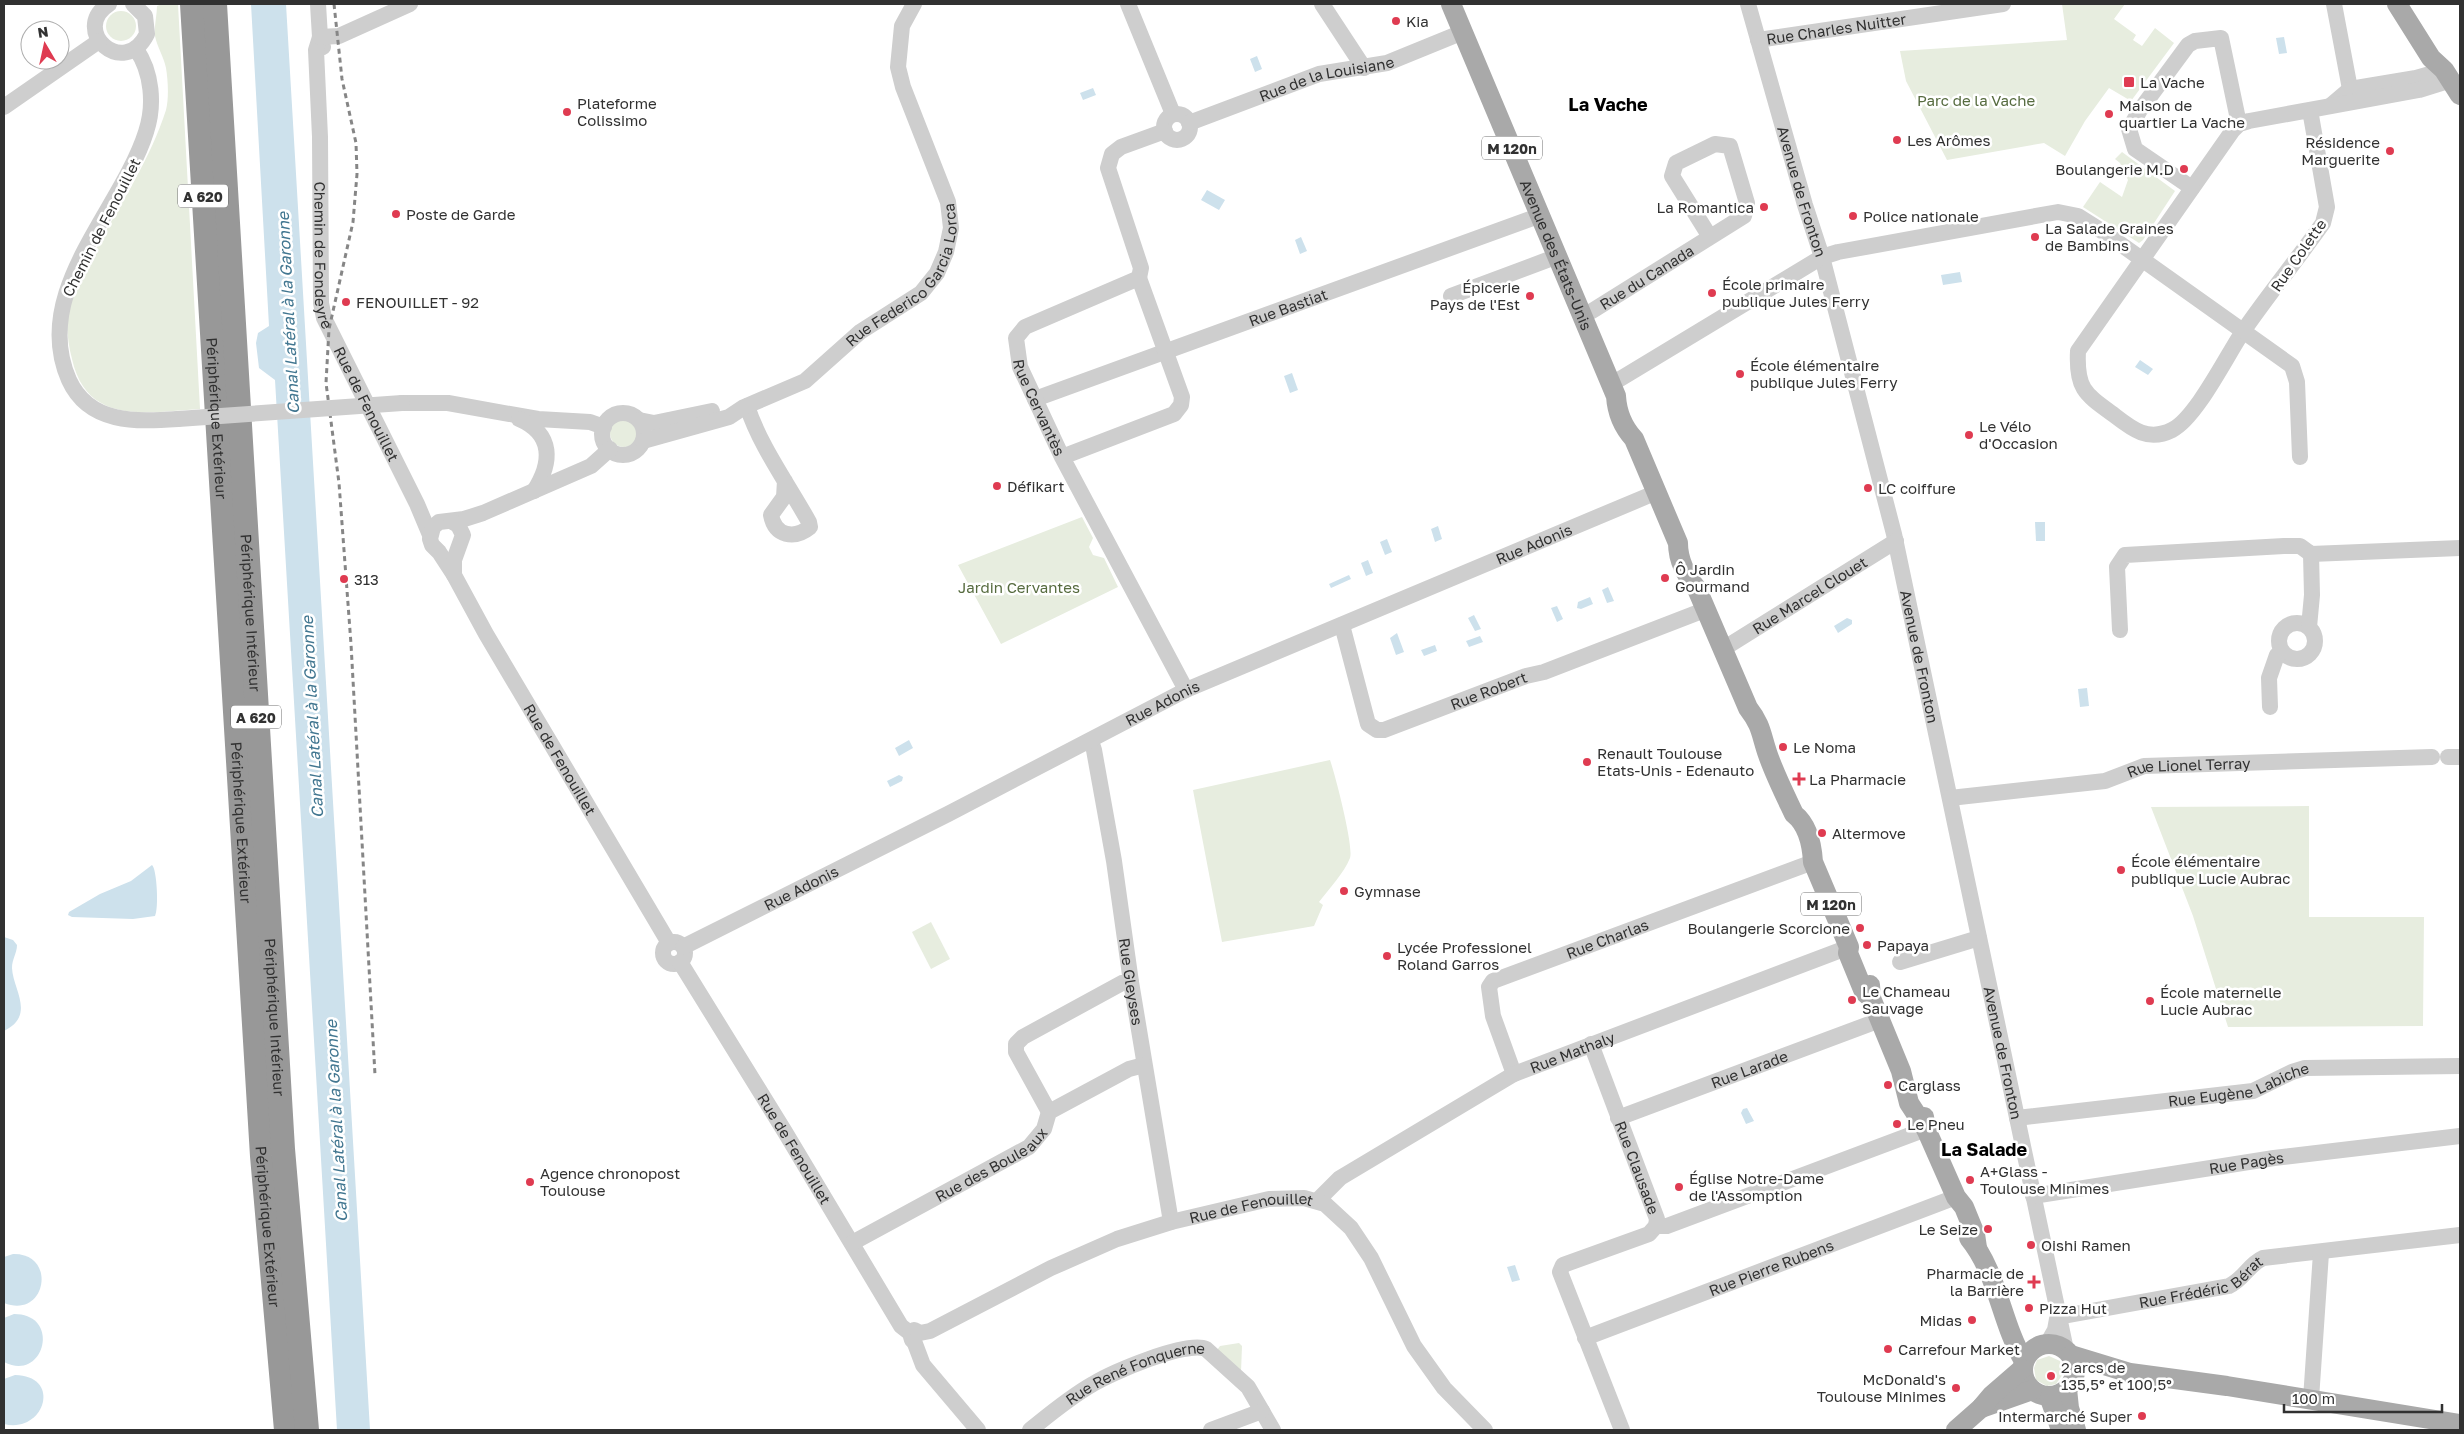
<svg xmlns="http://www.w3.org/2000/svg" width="2464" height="1434" font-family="'Golos Text',sans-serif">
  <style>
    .green { fill: #e7eddf }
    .water { fill: #cde1ec }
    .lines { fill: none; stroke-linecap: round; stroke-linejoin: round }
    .minor { stroke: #cecece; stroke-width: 16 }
    .major { stroke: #a9a9a9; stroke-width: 20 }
    .highway { stroke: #989898; stroke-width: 24 }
    .rail { stroke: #868686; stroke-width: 3; stroke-dasharray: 5 4; stroke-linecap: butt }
    .minor-bridge { stroke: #cecece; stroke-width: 16 }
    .poi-dot { fill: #df3b51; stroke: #fff; stroke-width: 2 }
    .labels { text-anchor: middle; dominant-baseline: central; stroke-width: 5; stroke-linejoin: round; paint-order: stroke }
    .shield { fill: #fff; stroke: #6f6f6f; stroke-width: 1 }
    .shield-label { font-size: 14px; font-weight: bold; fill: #313131 }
    .poi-label { font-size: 15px; fill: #313131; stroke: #fff; text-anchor: start }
    .street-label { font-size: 15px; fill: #313131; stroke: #fff }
    .park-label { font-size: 15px; fill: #566b3f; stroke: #fff }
    .water-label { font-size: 16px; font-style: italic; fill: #417690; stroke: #fff }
    .quarter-label { font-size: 18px; font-weight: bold; fill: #000; stroke: #fff }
  </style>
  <rect width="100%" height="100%" fill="#fff"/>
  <g class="green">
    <path d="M162,4H178L200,409C147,412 87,426 72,359C67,340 65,318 71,299C77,280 88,262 98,245C122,202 151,157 166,110C169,98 168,80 166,68C164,57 157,47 155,36C154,26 157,15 157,6Z"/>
    <path d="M2062,4H2125L2114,19L2136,35L2133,40L2142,46L2155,28L2174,43L2131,101L2109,88L2085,121L2065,156L2044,143L1947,160L1906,81L1900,51L2067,40Z"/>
    <circle cx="121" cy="26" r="15"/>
    <path d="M2122,152L2175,191L2143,240L2139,243L2083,207L2100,182L2122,197L2128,180L2120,163L2115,159Z"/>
    <circle cx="624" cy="433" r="14"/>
    <path d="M1082,517L1093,538L1089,547L1093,555L1104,558L1118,587L1001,644L958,565Z"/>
    <path d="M1330,760C1335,774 1354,847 1350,858C1344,873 1329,889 1319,902L1323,905L1314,926L1222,942L1193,790Z"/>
    <path d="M2309,806V917H2424L2423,1026L2228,1027L2193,916L2151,807Z"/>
    <path d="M931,922L950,959L931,969L912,932Z"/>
    <path d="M1239,1343L1242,1346L1241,1372L1217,1350L1220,1346Z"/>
    <path d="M2049,1356L2060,1361L2063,1374L2056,1384L2047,1386L2036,1380L2034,1368L2037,1360Z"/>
  </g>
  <g class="water">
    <path d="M251,4H286L370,1430H337L275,380L259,368L256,343L258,333L269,326Z"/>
    <path d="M2284,37L2287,53L2279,54L2276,38Z"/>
    <path d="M1257,56L1262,69L1255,72L1250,59Z"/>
    <path d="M1093,88L1096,95L1083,100L1080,93Z"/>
    <path d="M1207,190L1225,200L1219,210L1201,200Z"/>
    <path d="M1301,237L1307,251L1300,254L1295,240Z"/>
    <path d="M1960,272L1962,282L1943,285L1941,275Z"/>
    <path d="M2140,360L2153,369L2148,375L2135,367Z"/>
    <path d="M1292,373L1298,390L1290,393L1284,376Z"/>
    <path d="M2035,522H2045V541H2036Z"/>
    <path d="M1438,526L1442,539L1435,542L1431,529Z"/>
    <path d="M1387,539L1392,552L1385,555L1380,542Z"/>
    <path d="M1368,560L1373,573L1366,576L1361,563Z"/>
    <path d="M1349,575L1351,579L1331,588L1329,584Z"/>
    <path d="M1608,587L1614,601L1607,603L1602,590Z"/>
    <path d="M1590,597L1593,604L1581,609L1577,608L1578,602Z"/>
    <path d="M1557,606L1563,619L1557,622L1551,608Z"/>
    <path d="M1474,615L1481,629L1475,631L1468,618Z"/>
    <path d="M1847,618L1852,620V624L1838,633L1834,626Z"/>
    <path d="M1397,633L1404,652L1396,655L1390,638Z"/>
    <path d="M1480,636L1483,642L1469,647L1466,641Z"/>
    <path d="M1435,645L1437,651L1424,656L1421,650Z"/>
    <path d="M2087,688L2089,706L2080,707L2078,689Z"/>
    <path d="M909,740L913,748L899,756L895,748Z"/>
    <path d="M899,775L903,777L902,781L890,787L887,781Z"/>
    <path d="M152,865C157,869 159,909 155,916L133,919L72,917L68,915L69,912L100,894L131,881Z"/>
    <path d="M4,937L13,940L17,945C17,953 12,959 12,968C13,990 36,1015 4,1031Z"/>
    <path d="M1747,1108L1754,1121L1746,1124L1741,1113L1743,1109Z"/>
    <path d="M13,1254C58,1253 46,1320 4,1303V1257Z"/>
    <path d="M1515,1265L1520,1280L1512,1282L1507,1267Z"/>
    <path d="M14,1314C62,1314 44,1383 4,1362V1318Z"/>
    <path d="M15,1375C63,1376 44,1434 4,1424V1379Z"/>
  </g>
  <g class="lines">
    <g class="minor">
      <path d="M109,4C69,30 124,80 147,34L145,16L133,4"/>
      <path d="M318,4L320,37L323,47"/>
      <path d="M1128,4L1173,114"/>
      <path d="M1322,4L1364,68"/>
      <path id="s1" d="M1748,4L1805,205L1822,257L1894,534L2066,1350"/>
      <path d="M2334,4L2350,89L2360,93"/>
      <path id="s2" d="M320,37L316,50L320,137L321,303L324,318L417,504L430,535"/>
      <path d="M320,37L339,36L410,4"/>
      <path id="s3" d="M1758,40L2003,4"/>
      <path d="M136,49C152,72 155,105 146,132C121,211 30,292 69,380C89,424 136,422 178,419"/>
      <path d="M2330,106L2350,89L2416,78L2444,70"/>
      <path d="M4,107L99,41"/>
      <path d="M2310,110L2327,207L2323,223C2297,260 2268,295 2242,333C2226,357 2196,418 2172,430C2148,442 2132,429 2114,415C2085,394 2076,389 2078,351L2233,130L2239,124L2249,121L2419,90L2451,80"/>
      <circle cx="1177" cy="127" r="13"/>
      <path id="s4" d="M1189,123L1319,74L1387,63L1463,32"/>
      <path d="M2192,188L2135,149L2129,129L2140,110L2188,45L2195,41L2221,38L2239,124"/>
      <path d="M1139,278L1141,268L1108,168L1112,154L1121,147L1165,131"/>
      <path d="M1451,296L1558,256"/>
      <path id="s5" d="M1582,315L1592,311L1744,216L1747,203L1730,146L1715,144L1676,163L1672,176L1710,237"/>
      <path d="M1610,383L1620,379L1822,257L1838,252L2058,212L2078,216L2105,233L2292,366L2297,382L2300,457"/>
      <path id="s6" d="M1035,399L1541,215"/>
      <path d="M402,403H448L538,419L590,422L604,427"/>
      <path d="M747,406C760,446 788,484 809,522L810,527C794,540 775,536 771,515L784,497L785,481"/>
      <circle cx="623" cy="434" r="21"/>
      <path d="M519,419C554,434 552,463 534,491"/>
      <path d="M639,420L654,423L712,411"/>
      <path id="s7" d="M643,441L729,417L744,407L805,381L860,332L921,293L937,273L946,252L951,228L948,202L903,87L898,67L902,26L914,4"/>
      <path id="s8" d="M610,449L591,466L483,513L464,519L439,522L433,527L430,539L432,545L439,552L454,575L486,634L669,943"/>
      <path id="s9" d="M1062,457L1174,414L1181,405L1182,397L1139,278L1025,327L1016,338L1020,367L1062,457L1186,690"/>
      <path d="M451,521L458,525L463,535L454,560V575"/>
      <circle cx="2297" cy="641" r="18"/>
      <path id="s10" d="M1342,625L1368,724L1377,730H1384L1526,676L1544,672L1707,609"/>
      <path d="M2309,627L2312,595L2311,554"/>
      <path d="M2120,630L2117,567L2125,555L2284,546H2300L2311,554L2460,548"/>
      <path id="s11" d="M1723,649L1896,541"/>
      <path d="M2270,707L2269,678L2277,655L2282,652"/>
      <path id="s12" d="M1091,741L1094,750L1114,861L1131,982L1171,1222"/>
      <path d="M2448,757H2460"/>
      <path id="s13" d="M1950,798L2105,781L2144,766L2432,757"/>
      <circle cx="674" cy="953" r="11"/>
      <path id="s14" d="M683,947L948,814L1186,690L1657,492"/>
      <path id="s15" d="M680,962L785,1132L901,1326L910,1333L912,1340"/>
      <path d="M1900,962L1979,938"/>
      <path id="s16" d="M1591,1044L1657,1219L1656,1226L1649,1234L1563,1265L1560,1272L1622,1430"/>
      <path id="s17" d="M1514,1074L1493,1016L1489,987L1493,981L1813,862"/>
      <path d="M1049,1112L1016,1052V1044L1023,1037L1122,983L1131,982"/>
      <path id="s18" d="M1618,1118L1880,1020"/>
      <path id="s19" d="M2017,1118L2253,1091L2292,1072L2305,1068L2460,1066"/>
      <path id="s20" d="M2033,1196L2274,1158L2460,1136"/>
      <path id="s21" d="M1318,1200L1340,1178L1514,1074L1849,947"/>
      <path d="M1656,1226H1667L1926,1129"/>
      <path id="s22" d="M852,1243L1029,1147L1044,1129L1049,1112L1129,1069L1144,1065"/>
      <path id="s23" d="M2058,1317L2229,1286C2244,1279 2248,1265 2263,1258L2460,1235"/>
      <path id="s24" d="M910,1333L914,1330L920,1333L930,1331L1051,1268L1117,1239L1171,1222L1269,1199L1304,1198L1325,1204L1351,1228L1371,1258L1414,1346L1444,1388L1485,1430"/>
      <path id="s25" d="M1585,1338L1956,1197"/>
      <path d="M914,1341L923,1365L978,1430"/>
      <path d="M2047,1344L2055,1330L2057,1319"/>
      <path d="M2311,1399L2321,1253"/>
      <path id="s26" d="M1030,1430C1050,1414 1070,1397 1093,1384C1111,1373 1187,1340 1206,1349L1248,1387L1273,1430"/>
      <path d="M1211,1430L1262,1411"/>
    </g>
    <g class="major">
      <path id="s27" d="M1451,4L1616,396C1617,413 1623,427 1634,439L1678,543C1678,561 1686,575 1697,589L1748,708C1762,726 1761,735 1768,755C1775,775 1785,795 1794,814C1808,825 1812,845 1813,862L1849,947L1848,953L1864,992L1871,998"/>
      <path d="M2397,4L2431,58L2444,70L2460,95"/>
      <path d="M1870,985L1871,998L1901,1071L1909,1103L1926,1129"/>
      <path d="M1924,1117L1926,1129L1956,1197L1964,1207L1975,1234L1977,1248"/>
      <path d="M1969,1238C1998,1273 2001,1323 2024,1361"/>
      <circle cx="2049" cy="1370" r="26"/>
      <path d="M2071,1355L2130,1373L2227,1386L2460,1424"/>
      <path d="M2067,1389L2069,1408L2076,1430"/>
      <path d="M2049,1396L2061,1430"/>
      <path d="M1981,1408L2032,1390"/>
      <path d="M1956,1430L1981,1408L1992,1395L2022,1369"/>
    </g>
    <g class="highway">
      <path id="s28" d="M192,4L262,1156L286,1430"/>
      <path id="s29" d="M215,4L283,1149L307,1430"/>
    </g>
    <path class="rail" d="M334,4L342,79L356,143L357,174L353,222L329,329L326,383L339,483L351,644L375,1075"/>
    <path class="minor-bridge" d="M178,419L402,403"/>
  </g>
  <g class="poi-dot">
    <circle cx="1396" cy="21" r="5"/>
    <rect x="2123" y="76" width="12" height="12" rx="2.5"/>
    <circle cx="567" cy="112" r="5"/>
    <circle cx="2109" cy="114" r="5"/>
    <circle cx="1897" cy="140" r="5"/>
    <circle cx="2390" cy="151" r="5"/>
    <circle cx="2184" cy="169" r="5"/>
    <circle cx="1764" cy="207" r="5"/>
    <circle cx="396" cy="214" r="5"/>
    <circle cx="1853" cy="216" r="5"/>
    <circle cx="2035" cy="237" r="5"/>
    <circle cx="1712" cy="293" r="5"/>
    <circle cx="1530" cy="296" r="5"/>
    <circle cx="346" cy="302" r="5"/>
    <circle cx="1740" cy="374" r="5"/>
    <circle cx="1969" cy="435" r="5"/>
    <circle cx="997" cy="486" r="5"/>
    <circle cx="1868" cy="488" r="5"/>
    <circle cx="1665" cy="578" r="5"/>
    <circle cx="344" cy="579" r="5"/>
    <circle cx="1783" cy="747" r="5"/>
    <circle cx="1587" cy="762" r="5"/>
    <path d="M1796.5 771.5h5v5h5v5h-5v5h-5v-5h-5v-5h5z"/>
    <circle cx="1822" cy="833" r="5"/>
    <circle cx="2121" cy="870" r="5"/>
    <circle cx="1344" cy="891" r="5"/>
    <circle cx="1860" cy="928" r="5"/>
    <circle cx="1867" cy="945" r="5"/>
    <circle cx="1387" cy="956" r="5"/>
    <circle cx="1852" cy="1000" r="5"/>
    <circle cx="2150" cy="1001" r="5"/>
    <circle cx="1888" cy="1085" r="5"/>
    <circle cx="1897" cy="1124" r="5"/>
    <circle cx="1970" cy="1180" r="5"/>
    <circle cx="530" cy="1182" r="5"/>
    <circle cx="1679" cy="1187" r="5"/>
    <circle cx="1988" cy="1229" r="5"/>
    <circle cx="2031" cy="1245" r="5"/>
    <path d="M2031.5 1274.5h5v5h5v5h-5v5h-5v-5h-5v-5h5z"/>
    <circle cx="2029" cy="1308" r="5"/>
    <circle cx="1972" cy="1320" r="5"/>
    <circle cx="1888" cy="1349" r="5"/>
    <circle cx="2051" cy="1376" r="5"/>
    <circle cx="1956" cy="1388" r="5"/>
    <circle cx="2142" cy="1416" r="5"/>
  </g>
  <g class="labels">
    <g class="shield">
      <rect x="1482" y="136.5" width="60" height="23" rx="4"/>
      <rect x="178" y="184.5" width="50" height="23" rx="4"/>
      <rect x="231" y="705.5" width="50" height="23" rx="4"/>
      <rect x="1801" y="892.5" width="60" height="23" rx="4"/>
    </g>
    <g class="shield-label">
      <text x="1512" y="148">M 120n</text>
      <text x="203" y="196">A 620</text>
      <text x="256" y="717">A 620</text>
      <text x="1831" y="904">M 120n</text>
    </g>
    <g class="poi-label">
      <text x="1406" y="21">Kia</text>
      <text x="2140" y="82">La Vache</text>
      <text x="577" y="103">Plateforme<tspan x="577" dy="17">Colissimo</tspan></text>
      <text x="2119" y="105">Maison de<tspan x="2119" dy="17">quartier La Vache</tspan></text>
      <text x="1907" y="140">Les Arômes</text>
      <text x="2380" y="142" text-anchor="end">Résidence<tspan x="2380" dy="17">Marguerite</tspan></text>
      <text x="2174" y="169" text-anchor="end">Boulangerie M.D</text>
      <text x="1754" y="207" text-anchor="end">La Romantica</text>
      <text x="406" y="214">Poste de Garde</text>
      <text x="1863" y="216">Police nationale</text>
      <text x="2045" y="228">La Salade Graines<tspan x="2045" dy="17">de Bambins</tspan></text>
      <text x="1722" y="284">École primaire<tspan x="1722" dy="17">publique Jules Ferry</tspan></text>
      <text x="1520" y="287" text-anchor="end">Épicerie<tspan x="1520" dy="17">Pays de l'Est</tspan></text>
      <text x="356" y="302">FENOUILLET - 92</text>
      <text x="1750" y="365">École élémentaire<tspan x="1750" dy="17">publique Jules Ferry</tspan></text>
      <text x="1979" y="426">Le Vélo<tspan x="1979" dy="17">d'Occasion</tspan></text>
      <text x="1007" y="486">Défikart</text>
      <text x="1878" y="488">LC coiffure</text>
      <text x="1675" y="569">Ô Jardin<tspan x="1675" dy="17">Gourmand</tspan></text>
      <text x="354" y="579">313</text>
      <text x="1793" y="747">Le Noma</text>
      <text x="1597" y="753">Renault Toulouse<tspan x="1597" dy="17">Etats-Unis - Edenauto</tspan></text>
      <text x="1809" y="779">La Pharmacie</text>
      <text x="1832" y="833">Altermove</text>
      <text x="2131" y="861">École élémentaire<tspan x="2131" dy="17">publique Lucie Aubrac</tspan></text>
      <text x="1354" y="891">Gymnase</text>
      <text x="1850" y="928" text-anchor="end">Boulangerie Scorcione</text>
      <text x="1877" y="945">Papaya</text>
      <text x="1397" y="947">Lycée Professionel<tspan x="1397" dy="17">Roland Garros</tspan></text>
      <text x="1862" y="991">Le Chameau<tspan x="1862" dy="17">Sauvage</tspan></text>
      <text x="2160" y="992">École maternelle<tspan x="2160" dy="17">Lucie Aubrac</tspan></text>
      <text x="1898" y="1085">Carglass</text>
      <text x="1907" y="1124">Le Pneu</text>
      <text x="1980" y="1171">A+Glass -<tspan x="1980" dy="17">Toulouse Minimes</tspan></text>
      <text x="540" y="1173">Agence chronopost<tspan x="540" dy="17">Toulouse</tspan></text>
      <text x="1689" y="1178">Église Notre-Dame<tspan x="1689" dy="17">de l'Assomption</tspan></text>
      <text x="1978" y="1229" text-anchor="end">Le Seize</text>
      <text x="2041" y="1245">Oishi Ramen</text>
      <text x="2024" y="1273" text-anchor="end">Pharmacie de<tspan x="2024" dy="17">la Barrière</tspan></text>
      <text x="2039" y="1308">Pizza Hut</text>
      <text x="1962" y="1320" text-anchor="end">Midas</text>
      <text x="1898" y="1349">Carrefour Market</text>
      <text x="2061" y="1367">2 arcs de<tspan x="2061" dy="17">135,5° et 100,5°</tspan></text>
      <text x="1946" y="1379" text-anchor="end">McDonald's<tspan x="1946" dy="17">Toulouse Minimes</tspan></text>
      <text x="2132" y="1416" text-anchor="end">Intermarché Super</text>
    </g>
    <g class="street-label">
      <text stroke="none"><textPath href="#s3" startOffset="79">Rue Charles Nuitter</textPath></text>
      <text stroke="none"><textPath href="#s4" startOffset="145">Rue de la Louisiane</textPath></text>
      <text stroke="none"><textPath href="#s1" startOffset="195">Avenue de Fronton</textPath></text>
      <text transform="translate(101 227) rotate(-63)">Chemin de Fenouillet</text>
      <text stroke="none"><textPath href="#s2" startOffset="219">Chemin de Fondeyre</textPath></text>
      <text stroke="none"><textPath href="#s27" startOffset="272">Avenue des États-Unis</textPath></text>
      <text transform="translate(2298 255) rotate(-55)">Rue Colette</text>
      <text stroke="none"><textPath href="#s7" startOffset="324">Rue Federico Garcia Lorca</textPath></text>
      <text stroke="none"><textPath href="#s5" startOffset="75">Rue du Canada</textPath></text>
      <text stroke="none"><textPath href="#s6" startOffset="269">Rue Bastiat</textPath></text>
      <text stroke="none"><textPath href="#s2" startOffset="378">Rue de Fenouillet</textPath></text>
      <text stroke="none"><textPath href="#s9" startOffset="478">Rue Cervantès</textPath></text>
      <text stroke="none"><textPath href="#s28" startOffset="415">Périphérique Extérieur</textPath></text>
      <text stroke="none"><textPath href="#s14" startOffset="942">Rue Adonis</textPath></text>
      <text stroke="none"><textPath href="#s11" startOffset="102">Rue Marcel Clouet</textPath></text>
      <text stroke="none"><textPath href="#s29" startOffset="610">Périphérique Intérieur</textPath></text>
      <text stroke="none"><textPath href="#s1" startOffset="675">Avenue de Fronton</textPath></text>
      <text stroke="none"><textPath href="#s10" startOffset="232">Rue Robert</textPath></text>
      <text stroke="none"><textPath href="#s14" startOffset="538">Rue Adonis</textPath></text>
      <text stroke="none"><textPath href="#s8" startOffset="465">Rue de Fenouillet</textPath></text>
      <text stroke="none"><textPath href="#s13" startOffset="242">Rue Lionel Terray</textPath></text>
      <text stroke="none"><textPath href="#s28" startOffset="820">Périphérique Extérieur</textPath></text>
      <text stroke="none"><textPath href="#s14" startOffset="132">Rue Adonis</textPath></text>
      <text stroke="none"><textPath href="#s17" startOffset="220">Rue Charlas</textPath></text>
      <text stroke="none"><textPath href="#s12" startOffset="244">Rue Gleyses</textPath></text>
      <text stroke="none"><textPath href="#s29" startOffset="1015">Périphérique Intérieur</textPath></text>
      <text stroke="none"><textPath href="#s21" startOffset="296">Rue Mathaly</textPath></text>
      <text stroke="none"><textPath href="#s1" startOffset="1080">Avenue de Fronton</textPath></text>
      <text stroke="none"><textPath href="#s18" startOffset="140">Rue Larade</textPath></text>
      <text stroke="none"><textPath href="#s19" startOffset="225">Rue Eugène Labiche</textPath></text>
      <text stroke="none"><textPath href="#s15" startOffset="219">Rue de Fenouillet</textPath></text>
      <text stroke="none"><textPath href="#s22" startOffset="160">Rue des Bouleaux</textPath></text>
      <text stroke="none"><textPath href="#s20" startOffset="216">Rue Pagès</textPath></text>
      <text stroke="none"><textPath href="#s16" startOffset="132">Rue Clausade</textPath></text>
      <text stroke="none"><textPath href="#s24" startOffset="369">Rue de Fenouillet</textPath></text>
      <text stroke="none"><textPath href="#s28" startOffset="1225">Périphérique Extérieur</textPath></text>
      <text stroke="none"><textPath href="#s25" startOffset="199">Rue Pierre Rubens</textPath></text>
      <text stroke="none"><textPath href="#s23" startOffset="149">Rue Frédéric Bérat</textPath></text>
      <text stroke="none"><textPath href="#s26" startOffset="122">Rue René Fonquerne</textPath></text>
    </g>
    <g class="park-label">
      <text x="1976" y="100">Parc de la Vache</text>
      <text x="1019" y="587">Jardin Cervantes</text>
    </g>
    <g class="water-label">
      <text transform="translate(288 313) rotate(-93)">Canal Latéral à la Garonne</text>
      <text transform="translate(312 717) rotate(-93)">Canal Latéral à la Garonne</text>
      <text transform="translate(336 1121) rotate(-93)">Canal Latéral à la Garonne</text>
    </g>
    <g class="quarter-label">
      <text x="1608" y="104">La Vache</text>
      <text x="1984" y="1149">La Salade</text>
    </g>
  </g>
  <rect width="2464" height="1434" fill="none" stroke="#313131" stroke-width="10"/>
  <g transform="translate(45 45) rotate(351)"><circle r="24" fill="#ffffff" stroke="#adadad"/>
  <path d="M0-4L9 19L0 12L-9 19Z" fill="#df3b51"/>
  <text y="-8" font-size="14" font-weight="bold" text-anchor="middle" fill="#313131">N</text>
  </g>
  <path d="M2284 1404v8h158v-8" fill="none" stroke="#313131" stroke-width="2.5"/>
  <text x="2292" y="1404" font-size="15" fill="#313131" stroke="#ffffff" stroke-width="4" paint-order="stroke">100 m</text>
</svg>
